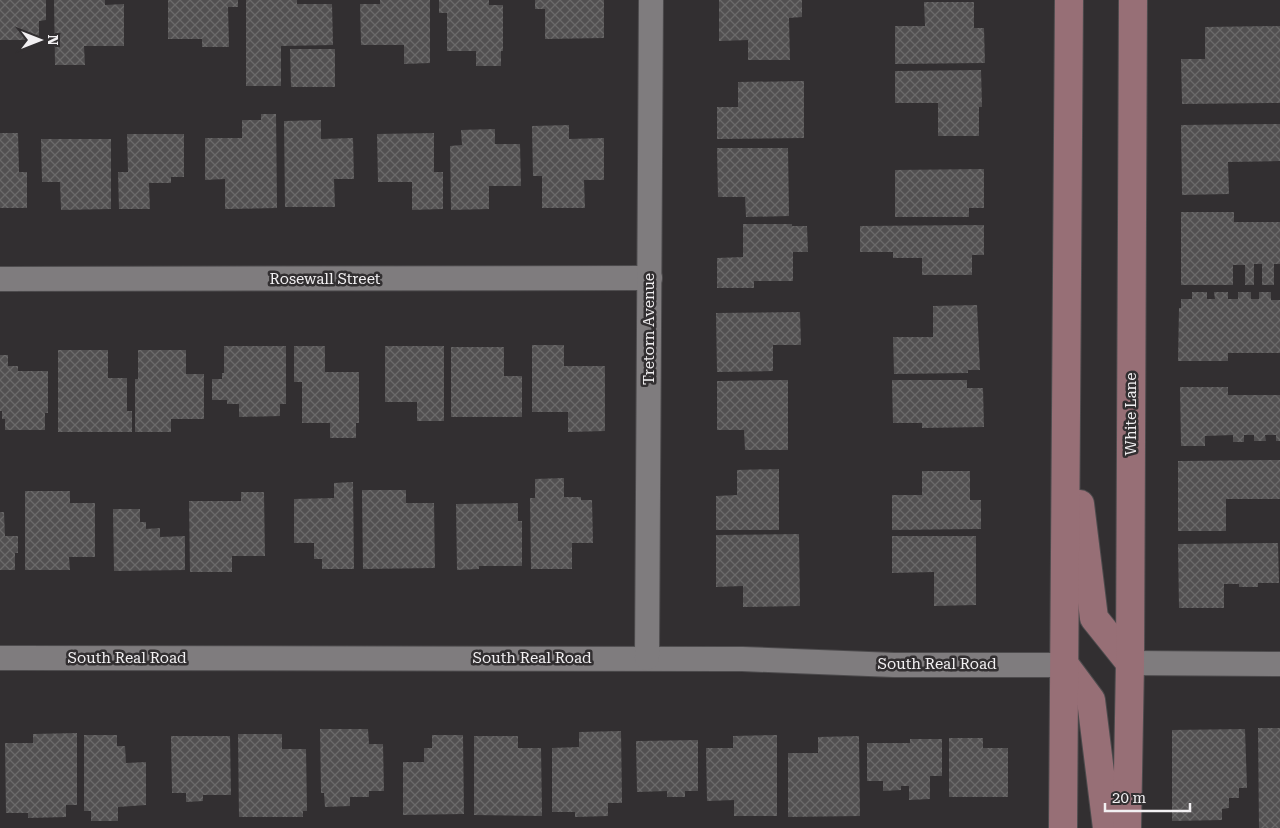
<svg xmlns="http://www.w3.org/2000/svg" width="1280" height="828" font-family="'Roboto Serif',serif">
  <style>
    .building { fill: url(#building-cross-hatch) }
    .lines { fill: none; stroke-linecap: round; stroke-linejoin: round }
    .minor-casing { stroke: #4d4b4d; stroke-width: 26 }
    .secondary-casing { stroke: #4d4b4d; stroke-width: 30 }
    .minor { stroke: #7f7c7e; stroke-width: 24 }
    .secondary { stroke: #976f76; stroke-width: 28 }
    .labels { text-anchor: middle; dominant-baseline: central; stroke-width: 5; stroke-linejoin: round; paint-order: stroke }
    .street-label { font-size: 15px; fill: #f2f0f2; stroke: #322f31 }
  </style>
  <defs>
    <pattern id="building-cross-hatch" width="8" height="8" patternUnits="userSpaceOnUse" patternTransform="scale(1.25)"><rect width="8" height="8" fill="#525051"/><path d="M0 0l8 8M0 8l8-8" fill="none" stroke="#6b6a6a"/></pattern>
  </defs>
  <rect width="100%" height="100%" fill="#322f31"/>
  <g class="building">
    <path d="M0,0H46V20L39,21V40H0Z"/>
    <path d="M54,0H105V5L124,4V46H84L85,65H55Z"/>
    <path d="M168,0H238V7H228L229,47H202V39H168Z"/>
    <path d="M246,0H297V4H332L333,45L281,46V86H246Z"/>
    <path d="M380,0H430V63L404,64V45H361L360,4H380Z"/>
    <path d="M439,0H489V5H503V51H501V66H476V51H447V13H439Z"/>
    <path d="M535,0H604V38L545,39V9H535Z"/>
    <path d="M719,0H802V17L789,18L790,60H748V40L719,41Z"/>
    <path d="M924,2H974V28H984L985,63L895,64V26H925Z"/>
    <path d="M1280,26V103L1182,104L1181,59H1205V27Z"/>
    <path d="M290,49H335V87H291Z"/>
    <path d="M981,70L982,107H979V136H938V103H895V71Z"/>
    <path d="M804,81V138L717,139V107H738V82Z"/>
    <path d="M261,114H276L277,208L225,209V179L205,180V138H242V120H261Z"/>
    <path d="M321,120V139L353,138L354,179H334L335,207H285L284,121Z"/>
    <path d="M1280,124V161L1228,162L1229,194L1182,195L1181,125Z"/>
    <path d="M569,125V139L604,138V180H584L585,208H542V176H533L532,126Z"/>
    <path d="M495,129V144H520L521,186H489V209L451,210L450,146L462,145L461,130Z"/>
    <path d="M0,133H18L19,172H27V208H0Z"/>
    <path d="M434,133V172H443V209L412,210V182H378L377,134Z"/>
    <path d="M127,134H184V177H171V183H149L150,209H119L118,172H128Z"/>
    <path d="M41,139H111V209L61,210L60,182H42Z"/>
    <path d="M717,148H788L789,216L746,217L745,197H718Z"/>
    <path d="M984,169V208H969V217H895V170Z"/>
    <path d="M1181,212H1234V222H1280V264H1274V285H1262V264H1254V285H1245V265H1233V285H1181Z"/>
    <path d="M743,224H792V226H807L808,252H793V281H754V288H717V258L743,257Z"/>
    <path d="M984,225V255H972V275H922V258H893V252H860V226Z"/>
    <path d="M1192,292H1207V299H1215L1214,292H1228V299H1238V292H1251V299H1259V292H1271V300H1280V353H1228V361H1178L1179,308H1181V299H1192Z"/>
    <path d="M977,305L980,370H968V373L894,374L893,337H933V306Z"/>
    <path d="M800,312L801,345H773V371L717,372L716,313Z"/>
    <path d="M532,345H564V366H605V431L568,432V412H532Z"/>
    <path d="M224,346H286V404H280V416L239,417V404H227V400H212V379H222V373H224Z"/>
    <path d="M294,346H325V372H359V423H356V438H330V423H302V382H294Z"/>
    <path d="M385,346H444V421H417V402H385Z"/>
    <path d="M451,347H504V376H522V417H451Z"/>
    <path d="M58,350H108V378H127V411H132V432H58Z"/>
    <path d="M138,350H186V374H204V419H171V432H135V379H138Z"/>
    <path d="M0,355H8V366H18V371H48V413H45V430H5V419H2V411H0Z"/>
    <path d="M788,380V450H745L744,430H717V381Z"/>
    <path d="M892,380H967V388H983L984,427L922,428V423H893Z"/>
    <path d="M1180,387H1228V395H1280V441H1276V435H1265L1266,441H1254V435H1244V442H1233V435L1205,436V446H1181Z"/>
    <path d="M1280,460V499H1226V531H1178V461Z"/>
    <path d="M779,469V530H716V496L737,495V470Z"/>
    <path d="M922,471H970V500H981V529L892,530V495H922Z"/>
    <path d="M564,478V497H581V500H592L593,543H572V569H531L530,498H535V479Z"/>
    <path d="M353,482L354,569H322V559H314V543H294V499L334,498V483Z"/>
    <path d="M362,490H406V503H434L435,568L363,569Z"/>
    <path d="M25,491H70V503H95V557H69L70,570H25Z"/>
    <path d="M241,492H264L265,556H232V572H190L189,501H241Z"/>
    <path d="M518,503V521H522V566H479V569L457,570L456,504Z"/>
    <path d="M113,509H140V522H146V529L160,528V537L185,536V570L114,571Z"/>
    <path d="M0,512H4L5,536H18V553H15V570H0Z"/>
    <path d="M799,534L800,606L743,607V586L716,587V535Z"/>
    <path d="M892,536H976V605L934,606V572L892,573Z"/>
    <path d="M1278,543L1279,583H1258V587H1239V584H1224V608H1179L1178,544Z"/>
    <path d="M1258,728H1280V828H1259Z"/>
    <path d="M320,729H368L369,744H383L384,791H369V797H350V806L325,807L324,793H321Z"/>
    <path d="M1245,729L1247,788H1239V798H1229V808L1222,809V820L1172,821V730Z"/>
    <path d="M621,731L622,803H608V816L575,817V812H552V748L579,747V732Z"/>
    <path d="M77,733V805H66V817L28,818V813H6L5,743H33V734Z"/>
    <path d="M238,734H282V749H306L307,811H303V817H239Z"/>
    <path d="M84,735H117V746H125L126,763L146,762V805L118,807V821H91V811H84Z"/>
    <path d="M432,735H463L464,814L403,815V762H424V748H432Z"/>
    <path d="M777,735V816H734V800L707,801L706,748H733V736Z"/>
    <path d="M171,736H230L231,795H203V801L186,802V793H172Z"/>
    <path d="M474,736H518V748H541L542,816L474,815Z"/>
    <path d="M859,736L860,816L788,817V753H818V737Z"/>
    <path d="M949,738H983V748H1008V797H949Z"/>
    <path d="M910,739H942V776H930V799L909,800V786H901V790L883,791V781H867V743H910Z"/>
    <path d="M698,740V791H685V797H667V791L637,792L636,741Z"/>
  </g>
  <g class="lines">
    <defs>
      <g id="minor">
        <path d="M0,279L650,278"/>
        <path d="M0,658L742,659L894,665H1065"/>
        <path d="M647,658L651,0"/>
        <path d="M1130,663L1280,664"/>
      </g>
      <g id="secondary">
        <path d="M1080,504L1094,618L1130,663"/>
        <path d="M1065,665L1091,700L1107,828"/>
        <path d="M1063,828L1069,0"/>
        <path d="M1127,828L1130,663L1133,0"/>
      </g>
    </defs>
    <use href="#minor" class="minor-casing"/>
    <use href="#secondary" class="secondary-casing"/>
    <use href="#minor" class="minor"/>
    <use href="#secondary" class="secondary"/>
  </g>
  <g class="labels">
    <g class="street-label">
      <text x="325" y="279">Rosewall Street</text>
      <text transform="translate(649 329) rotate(-90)">Tretorn Avenue</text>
      <text transform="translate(1131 414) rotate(-90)">White Lane</text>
      <text x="127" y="658">South Real Road</text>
      <text x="532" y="658">South Real Road</text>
      <text x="937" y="664">South Real Road</text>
    </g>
  </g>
  <g transform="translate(40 40) rotate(90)" stroke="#322f31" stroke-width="4" paint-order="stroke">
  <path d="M0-4L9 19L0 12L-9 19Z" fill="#f2f0f2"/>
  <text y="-8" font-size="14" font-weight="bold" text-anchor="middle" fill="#f2f0f2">N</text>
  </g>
  <path d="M1105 803v8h85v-8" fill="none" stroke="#f2f0f2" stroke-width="2.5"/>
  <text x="1112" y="803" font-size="15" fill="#f2f0f2" stroke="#322f31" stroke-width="4" paint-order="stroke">20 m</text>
</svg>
